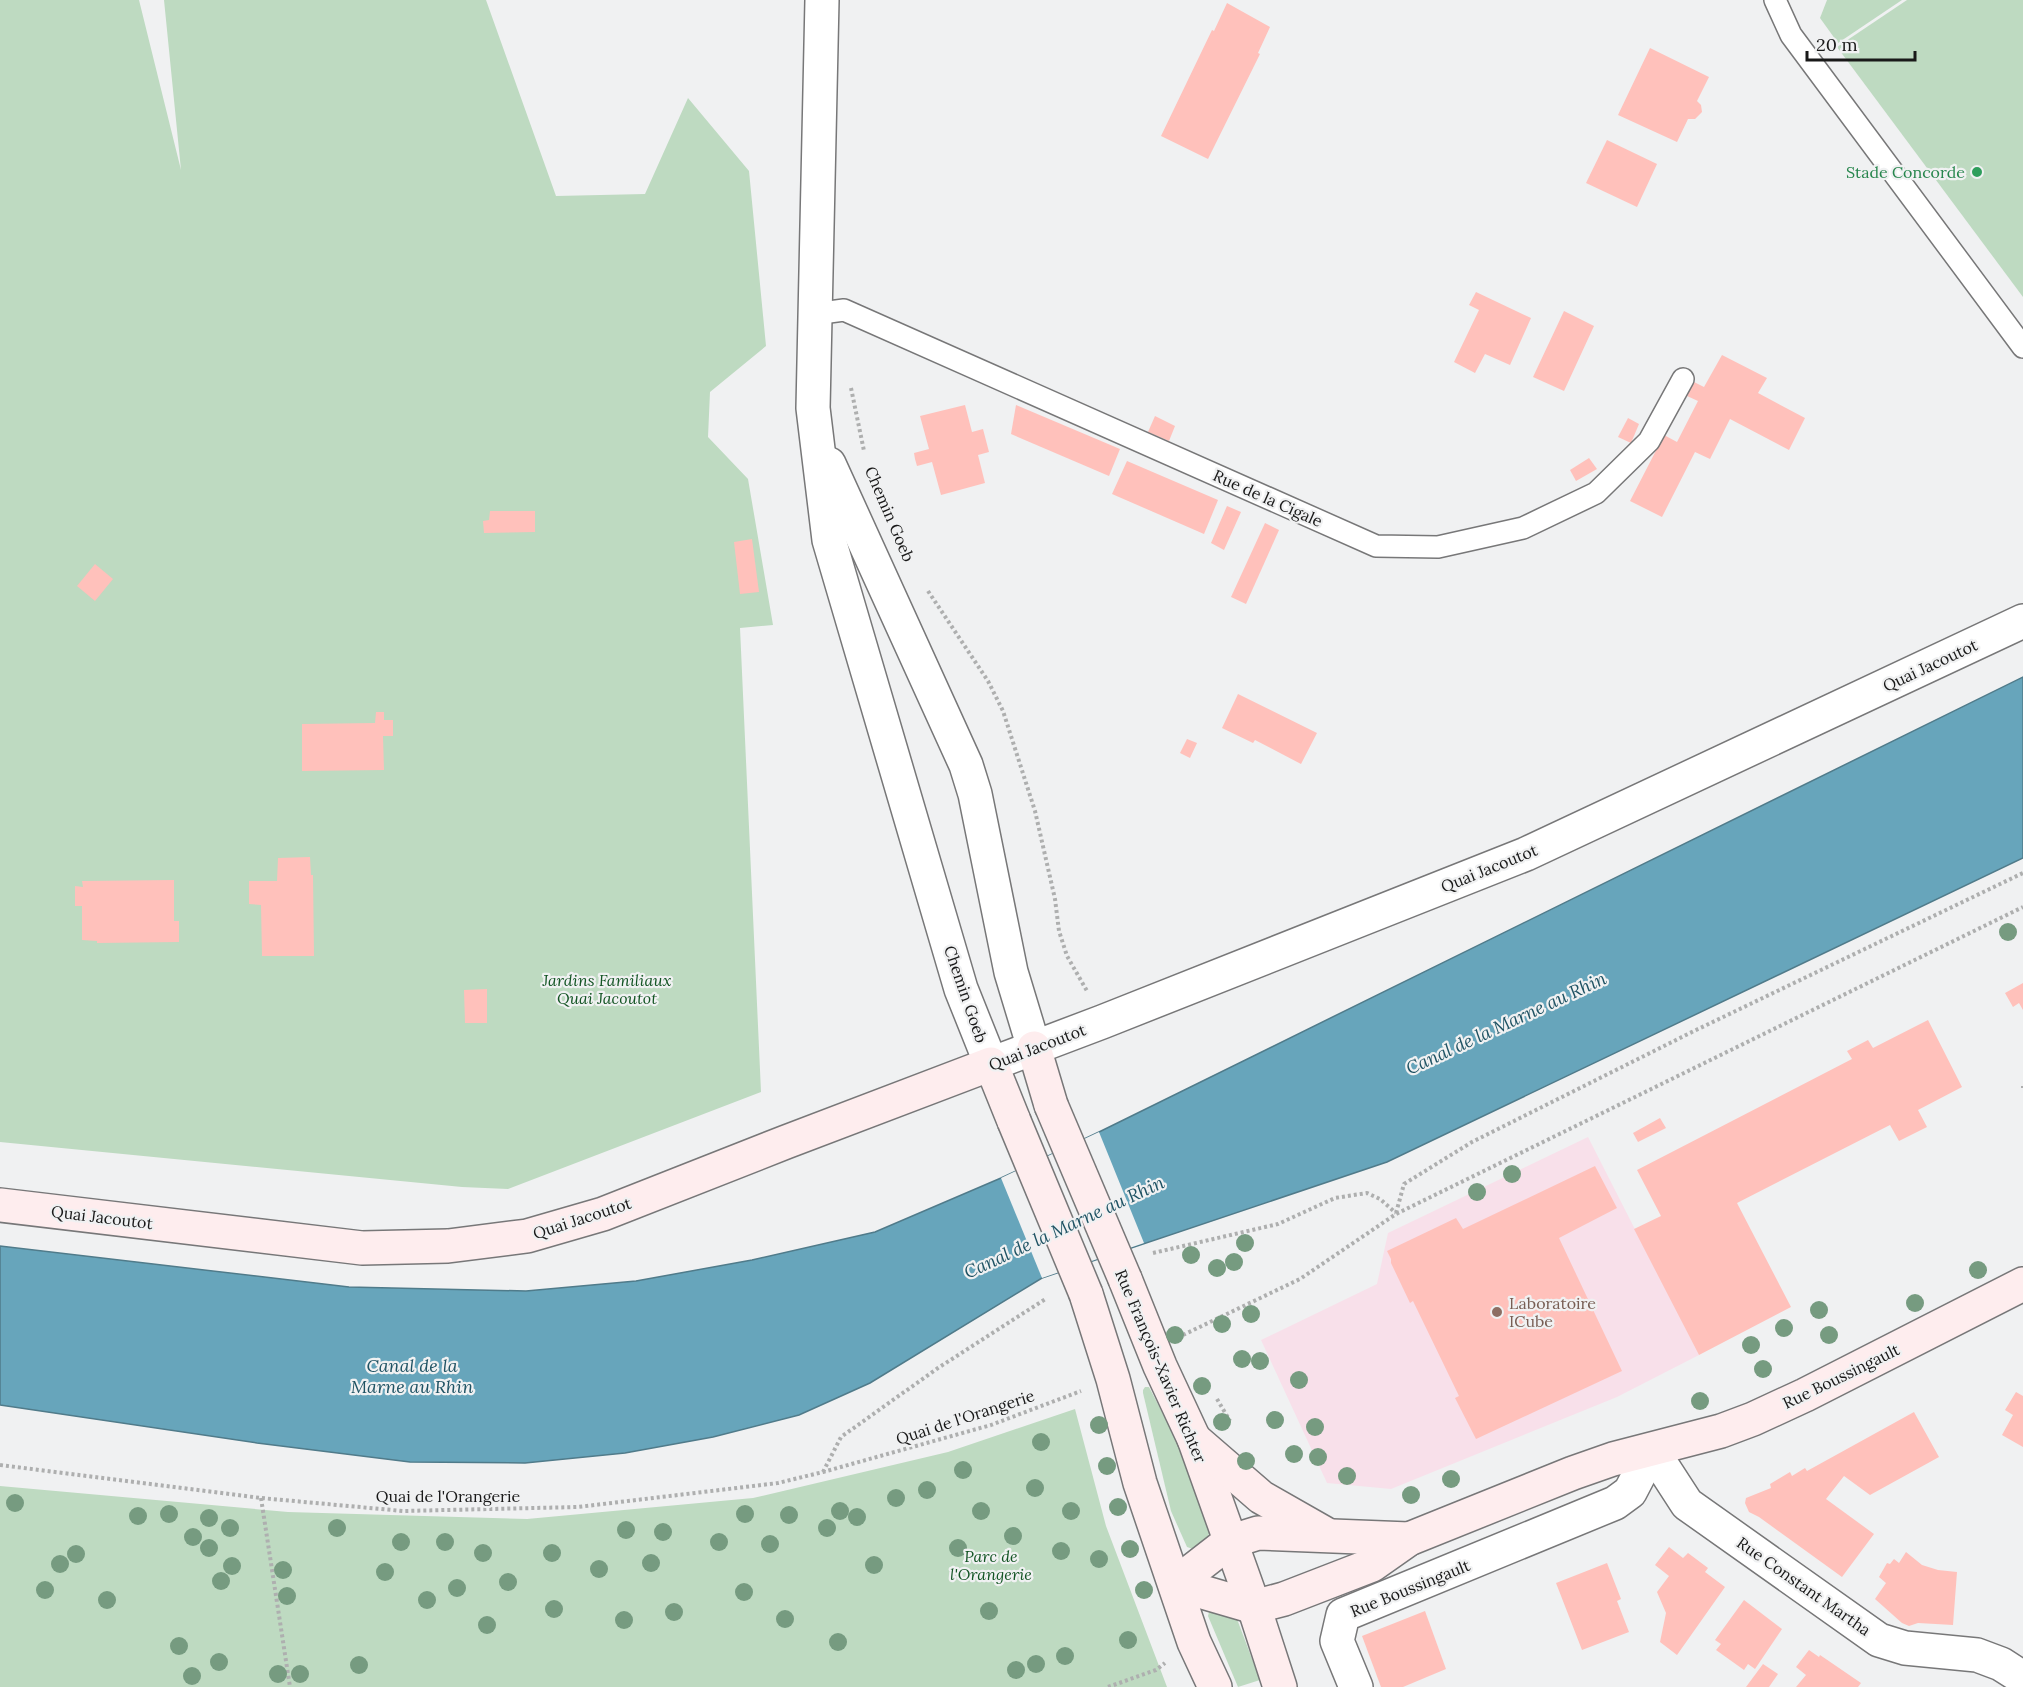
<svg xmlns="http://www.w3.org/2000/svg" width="2023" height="1687" font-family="Lora,serif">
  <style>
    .education { fill: #f8e0ea }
    .green { fill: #bedac1 }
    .water { fill: #67a5bb; stroke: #507b8a; stroke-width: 1.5 }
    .pier { fill: #f0f1f2 }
    .building { fill: #ffc1bb }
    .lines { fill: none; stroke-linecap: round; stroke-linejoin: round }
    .lane-casing { stroke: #777778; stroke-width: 24 }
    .street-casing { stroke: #777778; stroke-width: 36 }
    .secondary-casing { stroke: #777778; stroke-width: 36 }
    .path { stroke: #aeafaf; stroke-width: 4; stroke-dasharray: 3 3; stroke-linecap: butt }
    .lane { stroke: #fff; stroke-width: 21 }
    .street { stroke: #fff; stroke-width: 33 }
    .secondary { stroke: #feedee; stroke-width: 33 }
    .secondary-bridge-casing { stroke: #777778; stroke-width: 36; stroke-linecap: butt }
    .secondary-bridge { stroke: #feedee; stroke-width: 33 }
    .tree { fill: #769b80 }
    .leisure-dot { fill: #2e9e5b; stroke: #f0f1f2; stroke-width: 2 }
    .education-dot { fill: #8d6e63; stroke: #f0f1f2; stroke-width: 2 }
    .labels { text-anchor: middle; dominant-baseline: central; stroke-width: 4.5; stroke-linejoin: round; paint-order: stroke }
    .leisure-label { font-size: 16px; fill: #27864d; stroke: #f0f1f2; text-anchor: end }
    .street-label { font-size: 16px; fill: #191919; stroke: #f0f1f2 }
    .park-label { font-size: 16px; font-style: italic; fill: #125423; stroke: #f0f1f2 }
    .education-label { font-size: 16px; fill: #785e54; stroke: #f0f1f2; text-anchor: start }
    .water-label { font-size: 18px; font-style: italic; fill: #1e5263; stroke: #f0f1f2 }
  </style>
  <rect width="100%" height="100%" fill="#f0f1f2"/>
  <path class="education" d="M1588,1137L1699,1355L1617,1397L1391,1489L1327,1483L1261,1340L1377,1284L1388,1233Z"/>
  <g class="green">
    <path d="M0,0H139L181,170L164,0H486L556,196L645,194L688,98L749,171L766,346L710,392L708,437L748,479L773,625L740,628L761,1092L508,1189L462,1187L0,1142Z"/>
    <path d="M1827,0H1902L1838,43L1820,18Z"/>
    <path d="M1907,0H2023V297L1837,47Z"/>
    <path d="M1145,1387H1149L1176,1439L1210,1531L1208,1536L1193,1549L1187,1547L1171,1511L1143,1393V1390Z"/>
    <path d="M1075,1409L1106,1526L1167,1687H0V1486L288,1512L527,1519L753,1498L948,1452Z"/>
    <path d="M1209,1612L1237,1619L1260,1680L1238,1687L1208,1616Z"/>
  </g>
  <path class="water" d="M2023,677V858L1387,1162L1042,1278L870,1383L799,1415L713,1437L625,1453L525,1463L410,1462L257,1443L0,1405V1246L349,1287L526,1291L636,1281L752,1260L875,1232L1001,1178L1099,1132Z"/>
  <path class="pier" d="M1099,1132L1144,1243L1042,1278L1001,1178Z"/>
  <g class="building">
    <path d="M1227,3L1270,27L1258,53L1260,54L1208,159L1161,136L1212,30L1214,31Z"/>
    <path d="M1650,48L1709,77L1697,101L1701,105L1702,112L1695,119H1688L1677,142L1618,115Z"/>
    <path d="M1607,140L1657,164L1637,207L1586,183Z"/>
    <path d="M1476,292L1531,318L1510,365L1485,354L1475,373L1454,362L1479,310L1469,305Z"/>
    <path d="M1564,311L1594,326L1564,391L1533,377Z"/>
    <path d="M1722,355L1767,378L1758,393L1805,418L1789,450L1730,419L1710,459L1695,452L1662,517L1630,501L1664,435L1677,442L1698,401L1687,396L1694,382L1704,387Z"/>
    <path d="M965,405L972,432L983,429L989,452L978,455L985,483L941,495L932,462L917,466L915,459L914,453L929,449L920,416Z"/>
    <path d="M1016,405L1120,449L1109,476L1011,434Z"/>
    <path d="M1155,416L1175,426L1169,441L1148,432Z"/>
    <path d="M1628,418L1639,424L1631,443L1618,437Z"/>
    <path d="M1589,458L1597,469L1576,481L1570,470Z"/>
    <path d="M1127,461L1218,500L1204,534L1112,494Z"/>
    <path d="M1227,506L1241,512L1224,550L1211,543Z"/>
    <path d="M490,511H535V532L484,533L483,521L489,520Z"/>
    <path d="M1265,523L1279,530L1246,604L1231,597Z"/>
    <path d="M752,539L759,592L740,594L734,542Z"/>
    <path d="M95,564L113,579L95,601L77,586Z"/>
    <path d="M1238,694L1317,733L1301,764L1255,740L1253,743L1222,728Z"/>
    <path d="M376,712H384V720H393V736H383L384,770L302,771V724L375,723Z"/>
    <path d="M1187,739L1197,743L1190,758L1180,753Z"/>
    <path d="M310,857L311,875H313L314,956H262L261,905L249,904V881H277L278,858Z"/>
    <path d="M174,880V921H179V942L97,943V941L82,940V906H75V886L83,887L82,881Z"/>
    <path d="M2023,983V1010L2019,1003L2013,1007L2005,993Z"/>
    <path d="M487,989V1023H465L464,990Z"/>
    <path d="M1928,1020L1962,1087L1918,1110L1927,1127L1899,1141L1890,1125L1737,1203L1791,1307L1699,1355L1634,1229L1661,1216L1637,1170L1852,1059L1847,1051L1868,1040L1873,1048Z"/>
    <path d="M1660,1118L1666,1128L1638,1142L1633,1133Z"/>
    <path d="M1595,1166L1617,1208L1559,1238L1622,1371L1476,1439L1455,1398L1459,1396L1413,1301L1410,1303L1391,1263V1259L1387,1251L1456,1218L1463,1229Z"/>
    <path d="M2016,1392L2023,1396V1447L2002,1435L2013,1415L2005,1410Z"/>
    <path d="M1914,1412L1939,1457L1870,1495L1844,1476L1826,1499L1874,1534L1842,1577L1759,1517L1749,1512L1745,1503L1746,1498L1771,1488L1770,1484L1790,1472L1792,1476L1805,1468L1807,1471Z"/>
    <path d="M1669,1547L1683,1558L1688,1553L1708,1568L1705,1572L1725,1587L1677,1655L1660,1642L1666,1613L1657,1592L1669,1576L1655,1565Z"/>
    <path d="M1906,1552L1922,1565L1938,1570L1957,1572L1953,1625L1918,1623L1909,1626L1902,1623L1875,1599L1886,1583L1879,1577L1887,1563L1890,1564L1894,1559L1899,1563Z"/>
    <path d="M1607,1563L1621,1599L1617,1601L1629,1632L1582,1650L1556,1583Z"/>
    <path d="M1744,1600L1782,1629L1755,1669L1748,1664L1744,1670L1716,1650L1721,1644L1715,1640Z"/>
    <path d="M1425,1611L1446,1669L1403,1687H1381L1362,1636Z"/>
    <path d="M1809,1650L1819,1657L1820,1655L1861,1683L1858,1687H1796L1806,1675L1796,1667Z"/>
    <path d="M1763,1664L1778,1674L1769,1687H1746Z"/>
  </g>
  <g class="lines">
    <defs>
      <g id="lane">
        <path d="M1775,0L1791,35L2023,347"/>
        <path d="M814,314L844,310L1376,546L1438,547L1523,528L1596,493L1649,441L1683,379"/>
      </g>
      <g id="street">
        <path d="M822,0L813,408L829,540L961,989L991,1064L1102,1022L1526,854L2023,621"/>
        <path d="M829,464L966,765L975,794L1011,972L1034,1048"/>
        <path d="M1652,1450L1687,1504L1879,1640L1905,1648L1977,1655L2001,1664L2023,1678"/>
        <path d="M1356,1687L1337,1641L1343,1615L1615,1503L1630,1492L1652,1450"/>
      </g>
      <g id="secondary">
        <path d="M1034,1048L1051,1105"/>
        <path d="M0,1205L362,1248L448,1246L527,1236L603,1214L786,1142L991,1064L1014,1121"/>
        <path d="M1125,1279L1160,1366L1194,1439L1254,1607L1280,1687"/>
        <path d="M1086,1294L1113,1379L1140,1483L1194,1642L1215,1687"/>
        <path d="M1194,1439L1261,1497L1324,1533"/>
        <path d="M1175,1584L1254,1607L1284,1599L1372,1565L1409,1539L1573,1473L1613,1459L1721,1431L1753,1419L1805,1395L2023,1284"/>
        <path d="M1175,1584L1229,1542L1258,1533L1409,1539"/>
      </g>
    </defs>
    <use href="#lane" class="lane-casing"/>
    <use href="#street" class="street-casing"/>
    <use href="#secondary" class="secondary-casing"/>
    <g class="path">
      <path d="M851,388L864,451"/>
      <path d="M928,591L988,681L1003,711L1035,811L1055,899L1059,931L1067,956L1087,991"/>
      <path d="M2023,1086V1088"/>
      <path d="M1396,1213L1404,1184L1472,1142L1694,1031L2023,873"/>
      <path d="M1153,1253L1278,1224L1335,1198L1367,1193L1380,1199L1396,1213"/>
      <path d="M1183,1335L1300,1279L1396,1214L2023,907"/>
      <path d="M1217,1399L1230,1421"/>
      <path d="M0,1465L261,1498L403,1511L578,1507L778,1483L823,1472L991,1425L1081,1391"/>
      <path d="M823,1472L841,1437L938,1368L1047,1298"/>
      <path d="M261,1498L290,1687"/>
      <path d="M1108,1687L1156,1670L1165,1663"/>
    </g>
    <use href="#lane" class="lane"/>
    <use href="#street" class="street"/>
    <use href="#secondary" class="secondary"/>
    <defs>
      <g id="secondary-bridge">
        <path d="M1051,1105L1125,1279"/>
        <path d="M1014,1121L1086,1294"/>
      </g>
    </defs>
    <use href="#secondary-bridge" class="secondary-bridge-casing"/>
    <use href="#secondary-bridge" class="secondary-bridge"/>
  </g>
  <g class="tree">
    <circle cx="2008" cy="932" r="9"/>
    <circle cx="1512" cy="1174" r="9"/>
    <circle cx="1477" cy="1192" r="9"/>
    <circle cx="1245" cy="1243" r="9"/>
    <circle cx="1191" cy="1255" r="9"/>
    <circle cx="1234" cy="1262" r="9"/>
    <circle cx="1217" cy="1268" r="9"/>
    <circle cx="1978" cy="1270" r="9"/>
    <circle cx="1915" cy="1303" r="9"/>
    <circle cx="1819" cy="1310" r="9"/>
    <circle cx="1251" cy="1314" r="9"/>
    <circle cx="1222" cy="1324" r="9"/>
    <circle cx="1784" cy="1328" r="9"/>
    <circle cx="1175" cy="1335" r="9"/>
    <circle cx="1829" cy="1335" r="9"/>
    <circle cx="1751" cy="1345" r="9"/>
    <circle cx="1242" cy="1359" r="9"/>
    <circle cx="1260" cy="1361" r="9"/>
    <circle cx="1763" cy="1369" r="9"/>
    <circle cx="1299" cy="1380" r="9"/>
    <circle cx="1202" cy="1386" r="9"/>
    <circle cx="1700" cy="1401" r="9"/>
    <circle cx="1275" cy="1420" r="9"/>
    <circle cx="1222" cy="1422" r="9"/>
    <circle cx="1099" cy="1425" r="9"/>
    <circle cx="1315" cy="1427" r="9"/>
    <circle cx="1041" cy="1442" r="9"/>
    <circle cx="1294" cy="1454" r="9"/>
    <circle cx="1318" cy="1457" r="9"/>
    <circle cx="1246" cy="1461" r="9"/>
    <circle cx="1107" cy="1466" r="9"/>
    <circle cx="963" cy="1470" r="9"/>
    <circle cx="1347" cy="1476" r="9"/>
    <circle cx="1451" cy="1479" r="9"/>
    <circle cx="1035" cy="1488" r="9"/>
    <circle cx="927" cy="1490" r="9"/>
    <circle cx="1411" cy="1495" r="9"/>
    <circle cx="896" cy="1498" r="9"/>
    <circle cx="15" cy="1503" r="9"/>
    <circle cx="1118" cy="1507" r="9"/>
    <circle cx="840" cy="1511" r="9"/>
    <circle cx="981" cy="1511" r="9"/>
    <circle cx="1071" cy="1511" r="9"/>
    <circle cx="169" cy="1514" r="9"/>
    <circle cx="745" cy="1514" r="9"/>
    <circle cx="789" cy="1515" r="9"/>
    <circle cx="138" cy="1516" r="9"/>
    <circle cx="857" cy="1517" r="9"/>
    <circle cx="209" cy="1518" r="9"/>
    <circle cx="230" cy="1528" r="9"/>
    <circle cx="337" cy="1528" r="9"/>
    <circle cx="827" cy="1528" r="9"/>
    <circle cx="626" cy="1530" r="9"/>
    <circle cx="663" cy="1532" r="9"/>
    <circle cx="1013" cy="1536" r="9"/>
    <circle cx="193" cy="1537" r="9"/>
    <circle cx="401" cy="1542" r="9"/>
    <circle cx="445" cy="1542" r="9"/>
    <circle cx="719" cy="1542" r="9"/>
    <circle cx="770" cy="1544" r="9"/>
    <circle cx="209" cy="1548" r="9"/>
    <circle cx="958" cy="1548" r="9"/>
    <circle cx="1130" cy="1549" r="9"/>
    <circle cx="1061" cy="1551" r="9"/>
    <circle cx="483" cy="1553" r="9"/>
    <circle cx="552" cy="1553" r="9"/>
    <circle cx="76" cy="1554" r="9"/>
    <circle cx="1099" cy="1559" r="9"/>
    <circle cx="651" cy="1563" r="9"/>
    <circle cx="60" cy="1564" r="9"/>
    <circle cx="874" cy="1565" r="9"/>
    <circle cx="232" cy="1566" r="9"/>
    <circle cx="599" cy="1569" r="9"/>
    <circle cx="283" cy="1570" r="9"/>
    <circle cx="385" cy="1572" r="9"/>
    <circle cx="221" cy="1581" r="9"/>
    <circle cx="508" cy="1582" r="9"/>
    <circle cx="457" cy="1588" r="9"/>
    <circle cx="45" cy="1590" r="9"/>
    <circle cx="1144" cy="1590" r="9"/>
    <circle cx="744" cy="1592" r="9"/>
    <circle cx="287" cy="1596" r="9"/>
    <circle cx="107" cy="1600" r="9"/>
    <circle cx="427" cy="1600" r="9"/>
    <circle cx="554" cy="1609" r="9"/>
    <circle cx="989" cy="1611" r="9"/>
    <circle cx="674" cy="1612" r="9"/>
    <circle cx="785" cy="1619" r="9"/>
    <circle cx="624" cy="1620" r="9"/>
    <circle cx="487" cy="1625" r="9"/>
    <circle cx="1128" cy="1640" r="9"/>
    <circle cx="838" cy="1642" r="9"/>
    <circle cx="179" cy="1646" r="9"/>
    <circle cx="1065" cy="1656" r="9"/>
    <circle cx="219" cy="1662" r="9"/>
    <circle cx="1036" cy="1664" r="9"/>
    <circle cx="359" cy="1665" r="9"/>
    <circle cx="1016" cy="1670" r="9"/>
    <circle cx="278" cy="1674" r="9"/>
    <circle cx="300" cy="1674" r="9"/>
    <circle cx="192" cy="1676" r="9"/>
  </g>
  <circle class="leisure-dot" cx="1977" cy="172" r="6"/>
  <circle class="education-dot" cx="1497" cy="1312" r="6"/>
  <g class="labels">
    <g class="leisure-label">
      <text x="1965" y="172">Stade Concorde</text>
    </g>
    <g class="street-label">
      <text transform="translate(1268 498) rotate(24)">Rue de la Cigale</text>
      <text transform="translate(890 514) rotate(67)">Chemin Goeb</text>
      <text transform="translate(1930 665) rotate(-25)">Quai Jacoutot</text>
      <text transform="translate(1489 868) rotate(-22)">Quai Jacoutot</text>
      <text transform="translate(966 994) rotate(71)">Chemin Goeb</text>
      <text transform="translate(1037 1047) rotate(-21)">Quai Jacoutot</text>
      <text transform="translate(102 1217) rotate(7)">Quai Jacoutot</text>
      <text transform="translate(582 1218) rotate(-18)">Quai Jacoutot</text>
      <text transform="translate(1161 1366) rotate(67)">Rue François-Xavier Richter</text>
      <text transform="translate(1841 1376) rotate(-26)">Rue Boussingault</text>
      <text transform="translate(965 1417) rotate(-18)">Quai de l'Orangerie</text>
      <text x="448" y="1496">Quai de l'Orangerie</text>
      <text transform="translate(1804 1586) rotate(35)">Rue Constant Martha</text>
      <text transform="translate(1410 1588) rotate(-22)">Rue Boussingault</text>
    </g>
    <g class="park-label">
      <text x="607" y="980">Jardins Familiaux<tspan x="607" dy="18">Quai Jacoutot</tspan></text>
      <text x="991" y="1556">Parc de<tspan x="991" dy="18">l'Orangerie</tspan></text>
    </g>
    <g class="education-label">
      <text x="1509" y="1303">Laboratoire<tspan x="1509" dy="18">ICube</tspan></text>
    </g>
    <g class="water-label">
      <text transform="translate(1506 1023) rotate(-25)">Canal de la Marne au Rhin</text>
      <text transform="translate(1064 1227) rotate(-25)">Canal de la Marne au Rhin</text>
      <text x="412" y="1365">Canal de la<tspan x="412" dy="21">Marne au Rhin</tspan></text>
    </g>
  </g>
  <path d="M1807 51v9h108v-9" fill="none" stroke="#191919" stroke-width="3"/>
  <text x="1816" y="51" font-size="18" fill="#191919" stroke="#f0f1f2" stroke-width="4.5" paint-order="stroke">20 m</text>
</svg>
